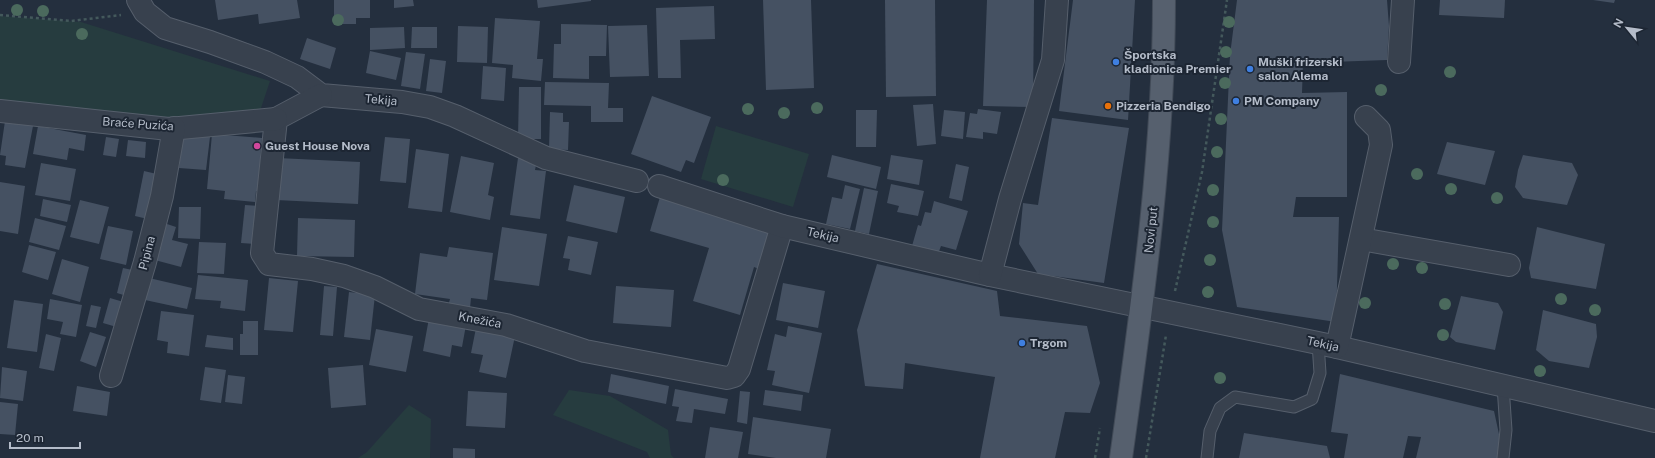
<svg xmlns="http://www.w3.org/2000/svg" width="1655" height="458" font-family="'Public Sans',sans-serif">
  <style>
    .green { fill: #263c3f }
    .building { fill: #455162 }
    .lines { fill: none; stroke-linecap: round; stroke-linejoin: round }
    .service-casing { stroke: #565f6c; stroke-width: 13 }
    .minor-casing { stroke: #565f6c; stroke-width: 24 }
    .primary-casing { stroke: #414a57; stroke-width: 24 }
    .path { stroke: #44595c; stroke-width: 2.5; stroke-dasharray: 3 3; stroke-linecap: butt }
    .service { stroke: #38414e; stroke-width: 11 }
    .minor { stroke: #38414e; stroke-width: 22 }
    .primary { stroke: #56606e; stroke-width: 22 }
    .tree { fill: #4b6a5d }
    .shop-dot { fill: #3f7fe0; stroke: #1d2633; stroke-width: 1.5 }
    .food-dot { fill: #e8710a; stroke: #1d2633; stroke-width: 1.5 }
    .hotel-dot { fill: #d1479c; stroke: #1d2633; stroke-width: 1.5 }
    .labels { text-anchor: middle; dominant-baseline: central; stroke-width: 4; stroke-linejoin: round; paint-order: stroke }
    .poi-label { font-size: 12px; font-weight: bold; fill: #b4bcc9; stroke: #1d2633; text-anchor: start }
    .street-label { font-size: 12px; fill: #b4bcc9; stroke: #1d2633 }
  </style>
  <rect width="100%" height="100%" fill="#242f3e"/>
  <g class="green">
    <path d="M0,16L81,22L270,81L260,111L169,123L0,104Z"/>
    <path d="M716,126L809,154L793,207L701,179Z"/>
    <path d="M569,390L610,396L668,430L671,455L674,458H650L647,452L553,415Z"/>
    <path d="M409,405L431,419L430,458H358L367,452Z"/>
  </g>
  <g class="building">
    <path d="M215,0H297L300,18L259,24L258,14L218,20Z"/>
    <path d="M334,0H370V18H356V24H334Z"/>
    <path d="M394,0H413L414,6L394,8Z"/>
    <path d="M537,0H591V1L538,8Z"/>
    <path d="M763,0H811L814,88L766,90Z"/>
    <path d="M885,0H935L936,96L886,97Z"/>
    <path d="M987,0H1034L1033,107L983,106Z"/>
    <path d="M1073,0H1135L1128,120L1059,111Z"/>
    <path d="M1237,0H1387L1389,26L1387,60L1303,63L1302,93L1347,92V197H1296L1293,217H1339L1336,322L1237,307L1222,230L1230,55Z"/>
    <path d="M1440,0H1505L1504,18L1439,15Z"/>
    <path d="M1593,0H1615L1614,3Z"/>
    <path d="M714,6L715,39L680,40L681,78H658L656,8Z"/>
    <path d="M495,18L540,21L537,59H543L541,81L512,78L513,65L492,63Z"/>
    <path d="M561,24L607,25L606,56H589V79L553,78L554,44H561Z"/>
    <path d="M647,25L649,76L610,77L608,26Z"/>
    <path d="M458,26L488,27L487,63L457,62Z"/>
    <path d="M404,27L405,48L370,50V28Z"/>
    <path d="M412,27H437V48H411Z"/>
    <path d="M307,38L336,48L330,69L300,59Z"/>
    <path d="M370,51L401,58L396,80L366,73Z"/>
    <path d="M406,52L425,54L420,89L401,86Z"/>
    <path d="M430,59L446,61L442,93L426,91Z"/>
    <path d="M483,66L506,68L504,101L481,99Z"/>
    <path d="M545,82L609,83L608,108H623V122H591V106L544,105Z"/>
    <path d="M519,87H541V139H518Z"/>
    <path d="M652,96L711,117L694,163L686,160L681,172L631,154Z"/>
    <path d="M933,104L936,144L917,146L913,105Z"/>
    <path d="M978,109L1001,112L997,134L983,132V139L966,137L970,113L977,114Z"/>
    <path d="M856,110H877L876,147H856Z"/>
    <path d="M944,110L965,112L963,139L941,136Z"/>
    <path d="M550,112L563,113V122H569L568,150L549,149Z"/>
    <path d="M1052,118L1129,128L1104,283L1038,274L1019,244L1023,203L1038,205Z"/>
    <path d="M5,121L33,126L25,168L5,165L6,156L0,155Z"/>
    <path d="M38,126L86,135L84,151L69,148L67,160L33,154Z"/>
    <path d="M212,134L262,138L260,157L266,158L263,192L256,191L255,202L224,199L225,191L207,189Z"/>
    <path d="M183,135L210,137L206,170L179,168Z"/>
    <path d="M106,137L119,139L116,157L103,155Z"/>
    <path d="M385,137L410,139L406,183L380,181Z"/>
    <path d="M128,140L146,142L145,158L126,156Z"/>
    <path d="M1447,142L1495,151L1485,185L1437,174Z"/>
    <path d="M416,149L449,154L442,212L408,208Z"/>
    <path d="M832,155L881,167L876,189L827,177Z"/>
    <path d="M891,155L923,160L919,185L887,179Z"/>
    <path d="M1523,155L1572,163L1578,175L1567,205L1523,198L1515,187L1518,170Z"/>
    <path d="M461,156L494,163L488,195L494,197L490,220L450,212Z"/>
    <path d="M278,158L360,162L358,204L276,200Z"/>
    <path d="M518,158L537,160L535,170L546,171L540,219L510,215Z"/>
    <path d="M41,163L76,169L70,201L35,195Z"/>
    <path d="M956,164L969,167L962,201L949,198Z"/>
    <path d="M144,171L161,175L152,220L135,216Z"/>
    <path d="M0,182L25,186L18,234L0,231Z"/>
    <path d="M891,184L924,191L918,216L897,212L899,206L887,203Z"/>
    <path d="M574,185L625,197L617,233L566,221Z"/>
    <path d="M845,185L860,189L850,229L826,224L832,197L842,199Z"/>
    <path d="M864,188L878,191L869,234L855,231Z"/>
    <path d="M660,197L770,230L759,269L754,267L740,315L693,301L709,248L650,231Z"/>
    <path d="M43,199L71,205L67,222L40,216Z"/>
    <path d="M80,200L109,207L99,244L70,237Z"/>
    <path d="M934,201L968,211L956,250L941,246L938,254L912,246L918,225L921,226L925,212L931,213Z"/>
    <path d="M245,205L259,206L255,244L241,243Z"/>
    <path d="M179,207H201L200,239L178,238Z"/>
    <path d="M35,218L66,226L59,250L29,242Z"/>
    <path d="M298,218L355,220L354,257L297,256Z"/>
    <path d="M161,222L176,227L172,240L188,244L181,267L151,259Z"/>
    <path d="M108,226L133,231L126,265L100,259Z"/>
    <path d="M502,227L547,234L539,286L494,280Z"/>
    <path d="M1537,227L1605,244L1596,289L1531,278L1529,268Z"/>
    <path d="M568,236L598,242L591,275L568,270L570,259L563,258Z"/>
    <path d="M199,242L226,243L224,274L197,273Z"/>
    <path d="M29,245L56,252L48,280L22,272Z"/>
    <path d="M449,247L493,253L487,300L471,298L470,308L448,306L450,299L415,294L420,253L447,257Z"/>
    <path d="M62,259L89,267L80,302L52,294Z"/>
    <path d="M877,264L997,291L1000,316L1087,326L1100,383L1090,413L1065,412L1055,458H980L995,377L905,363L903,389L865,386L857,330Z"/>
    <path d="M123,268L137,271L130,297L117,293Z"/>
    <path d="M198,275L248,280L245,311L220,308L221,301L195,299Z"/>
    <path d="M149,278L192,288L187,309L145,300Z"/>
    <path d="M269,278L298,281L293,332L264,330Z"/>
    <path d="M783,283L825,291L818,328L776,320Z"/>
    <path d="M324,286L337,287L333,336L320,335Z"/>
    <path d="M616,286L674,290L671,327L613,323Z"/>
    <path d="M349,292L375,295L370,340L344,337Z"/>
    <path d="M1461,296L1498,303L1503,312L1495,350L1456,342L1450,337Z"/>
    <path d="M110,298L127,303L120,328L103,323Z"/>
    <path d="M50,299L82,305L76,337L60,334L63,322L47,319Z"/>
    <path d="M14,300L43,304L37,352L7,348Z"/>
    <path d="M91,305L101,307L96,328L86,326Z"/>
    <path d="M1543,310L1596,324L1597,337L1589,368L1549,361L1536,350Z"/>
    <path d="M161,311L194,315L189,356L167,353L168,342L157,340Z"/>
    <path d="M429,318L466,325L462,347L452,345L450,357L423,351Z"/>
    <path d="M243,321H258V355H240V334H243Z"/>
    <path d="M788,326L822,333L809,393L772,385L775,371L767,370L775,334L786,337Z"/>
    <path d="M476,328L515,336L506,378L479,372L483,355L471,353Z"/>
    <path d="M376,329L413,336L406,372L369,365Z"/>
    <path d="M90,332L106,337L96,367L80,361Z"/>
    <path d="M46,334L61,338L54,371L39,368Z"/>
    <path d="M207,335L233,338V350L205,347Z"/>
    <path d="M363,365L366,405L331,408L328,368Z"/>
    <path d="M2,367L27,371L23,401L0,398Z"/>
    <path d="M205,367L226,370L221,403L200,400Z"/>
    <path d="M611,374L669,386L666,404L608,392Z"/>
    <path d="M1340,374L1494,411L1502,448L1500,458H1416L1421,437L1408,436L1403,458H1344L1348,434L1331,432Z"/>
    <path d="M228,375L245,377L242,404L225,402Z"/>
    <path d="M77,386L110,392L107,416L73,411Z"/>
    <path d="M675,389L728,399L725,414L694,409L692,423L676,421L679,407L672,406Z"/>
    <path d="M765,390L803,395L801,411L763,405Z"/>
    <path d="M468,391L507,393L505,428L466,426Z"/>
    <path d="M740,391L750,392L747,424L737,422Z"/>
    <path d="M0,402L18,404L15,435L0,434Z"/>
    <path d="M753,417L831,429L826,458H776L748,454Z"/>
    <path d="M710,427L743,432L738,458H705Z"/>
    <path d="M1244,433L1327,446L1330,458H1239Z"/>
    <path d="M453,448L475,449V458H453Z"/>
  </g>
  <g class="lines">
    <defs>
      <g id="service">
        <path d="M1503,386L1506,430L1503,458"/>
        <path d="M1207,458L1210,431L1220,408L1235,397L1294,407L1312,399L1320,373L1318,343"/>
      </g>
      <g id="minor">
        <path d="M138,0L145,12L165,28L210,42L265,62L297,77L321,95L402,102L430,107L455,116L546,158L637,181"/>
        <path d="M1399,62L1403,0"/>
        <path d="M321,95L276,119L262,253L269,264L312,269L344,276L375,287L419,309L506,325L585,351L727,378L734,376L739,369L782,226"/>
        <path d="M0,111L169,129L276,119"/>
        <path d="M659,186L782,226L990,275L1337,347L1655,421"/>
        <path d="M1361,239L1509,265"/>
        <path d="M990,275L1010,199L1053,60L1057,0"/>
        <path d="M1337,347L1381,145L1379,130L1366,117"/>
        <path d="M111,376L145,262L162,196L174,128"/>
      </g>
      <path id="primary" d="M1121,458C1142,306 1164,154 1164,0"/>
    </defs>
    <use href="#service" class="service-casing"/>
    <use href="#minor" class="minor-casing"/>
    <use href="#primary" class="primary-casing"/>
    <g class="path">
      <path d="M0,15L71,21L121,15"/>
      <path d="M1175,291L1202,172L1227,0"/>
      <path d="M1095,458L1100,428"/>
      <path d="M1146,458L1166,335"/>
    </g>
    <use href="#service" class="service"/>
    <use href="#minor" class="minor"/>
    <use href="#primary" class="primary"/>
  </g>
  <g class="tree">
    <circle cx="17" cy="10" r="6"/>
    <circle cx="43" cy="11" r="6"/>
    <circle cx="338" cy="20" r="6"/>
    <circle cx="1229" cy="22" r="6"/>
    <circle cx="82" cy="34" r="6"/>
    <circle cx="1226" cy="52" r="6"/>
    <circle cx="1450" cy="72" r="6"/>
    <circle cx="1225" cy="83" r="6"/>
    <circle cx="1381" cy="90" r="6"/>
    <circle cx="817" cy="108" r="6"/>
    <circle cx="748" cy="109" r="6"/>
    <circle cx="784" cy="113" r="6"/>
    <circle cx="1221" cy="119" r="6"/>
    <circle cx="1217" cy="152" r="6"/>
    <circle cx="1417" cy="174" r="6"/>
    <circle cx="723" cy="180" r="6"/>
    <circle cx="1451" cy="189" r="6"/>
    <circle cx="1213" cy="190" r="6"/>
    <circle cx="1497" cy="198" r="6"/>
    <circle cx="1213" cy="222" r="6"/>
    <circle cx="1210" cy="260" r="6"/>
    <circle cx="1393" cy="264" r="6"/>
    <circle cx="1422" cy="268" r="6"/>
    <circle cx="1208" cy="292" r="6"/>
    <circle cx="1561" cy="299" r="6"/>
    <circle cx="1365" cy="303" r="6"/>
    <circle cx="1445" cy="304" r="6"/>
    <circle cx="1595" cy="310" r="6"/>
    <circle cx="1443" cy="335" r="6"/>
    <circle cx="1540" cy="371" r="6"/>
    <circle cx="1220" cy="378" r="6"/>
  </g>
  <g class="shop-dot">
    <circle cx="1116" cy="62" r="4"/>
    <circle cx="1250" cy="69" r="4"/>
    <circle cx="1236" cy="101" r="4"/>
    <circle cx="1022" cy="343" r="4"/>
  </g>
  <circle class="food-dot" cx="1108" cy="106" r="4"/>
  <circle class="hotel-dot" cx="257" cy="146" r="4"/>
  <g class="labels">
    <g class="poi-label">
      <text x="1124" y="55">Športska<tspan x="1124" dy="14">kladionica Premier</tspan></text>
      <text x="1258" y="62">Muški frizerski<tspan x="1258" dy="14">salon Alema</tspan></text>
      <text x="1244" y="101">PM Company</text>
      <text x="1116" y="106">Pizzeria Bendigo</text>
      <text x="265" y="146">Guest House Nova</text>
      <text x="1030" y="343">Trgom</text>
    </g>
    <g class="street-label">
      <text transform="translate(381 100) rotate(5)">Tekija</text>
      <text transform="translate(138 124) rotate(4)">Braće Puzića</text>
      <text transform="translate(1151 230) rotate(-84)">Novi put</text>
      <text transform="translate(823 235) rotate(13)">Tekija</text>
      <text transform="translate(147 253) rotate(-75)">Pipina</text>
      <text transform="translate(480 320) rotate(11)">Knežića</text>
      <text transform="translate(1323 344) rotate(12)">Tekija</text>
    </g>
  </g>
  <g transform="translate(1627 28) rotate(299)" stroke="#1d2633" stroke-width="3" paint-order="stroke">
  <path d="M0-3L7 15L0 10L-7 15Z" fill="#b4bcc9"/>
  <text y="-6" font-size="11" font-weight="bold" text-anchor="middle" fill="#b4bcc9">N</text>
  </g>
  <path d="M10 442v6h70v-6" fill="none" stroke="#b4bcc9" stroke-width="2"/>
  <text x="16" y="442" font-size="12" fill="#b4bcc9" stroke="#1d2633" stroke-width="3" paint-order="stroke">20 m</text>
</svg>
